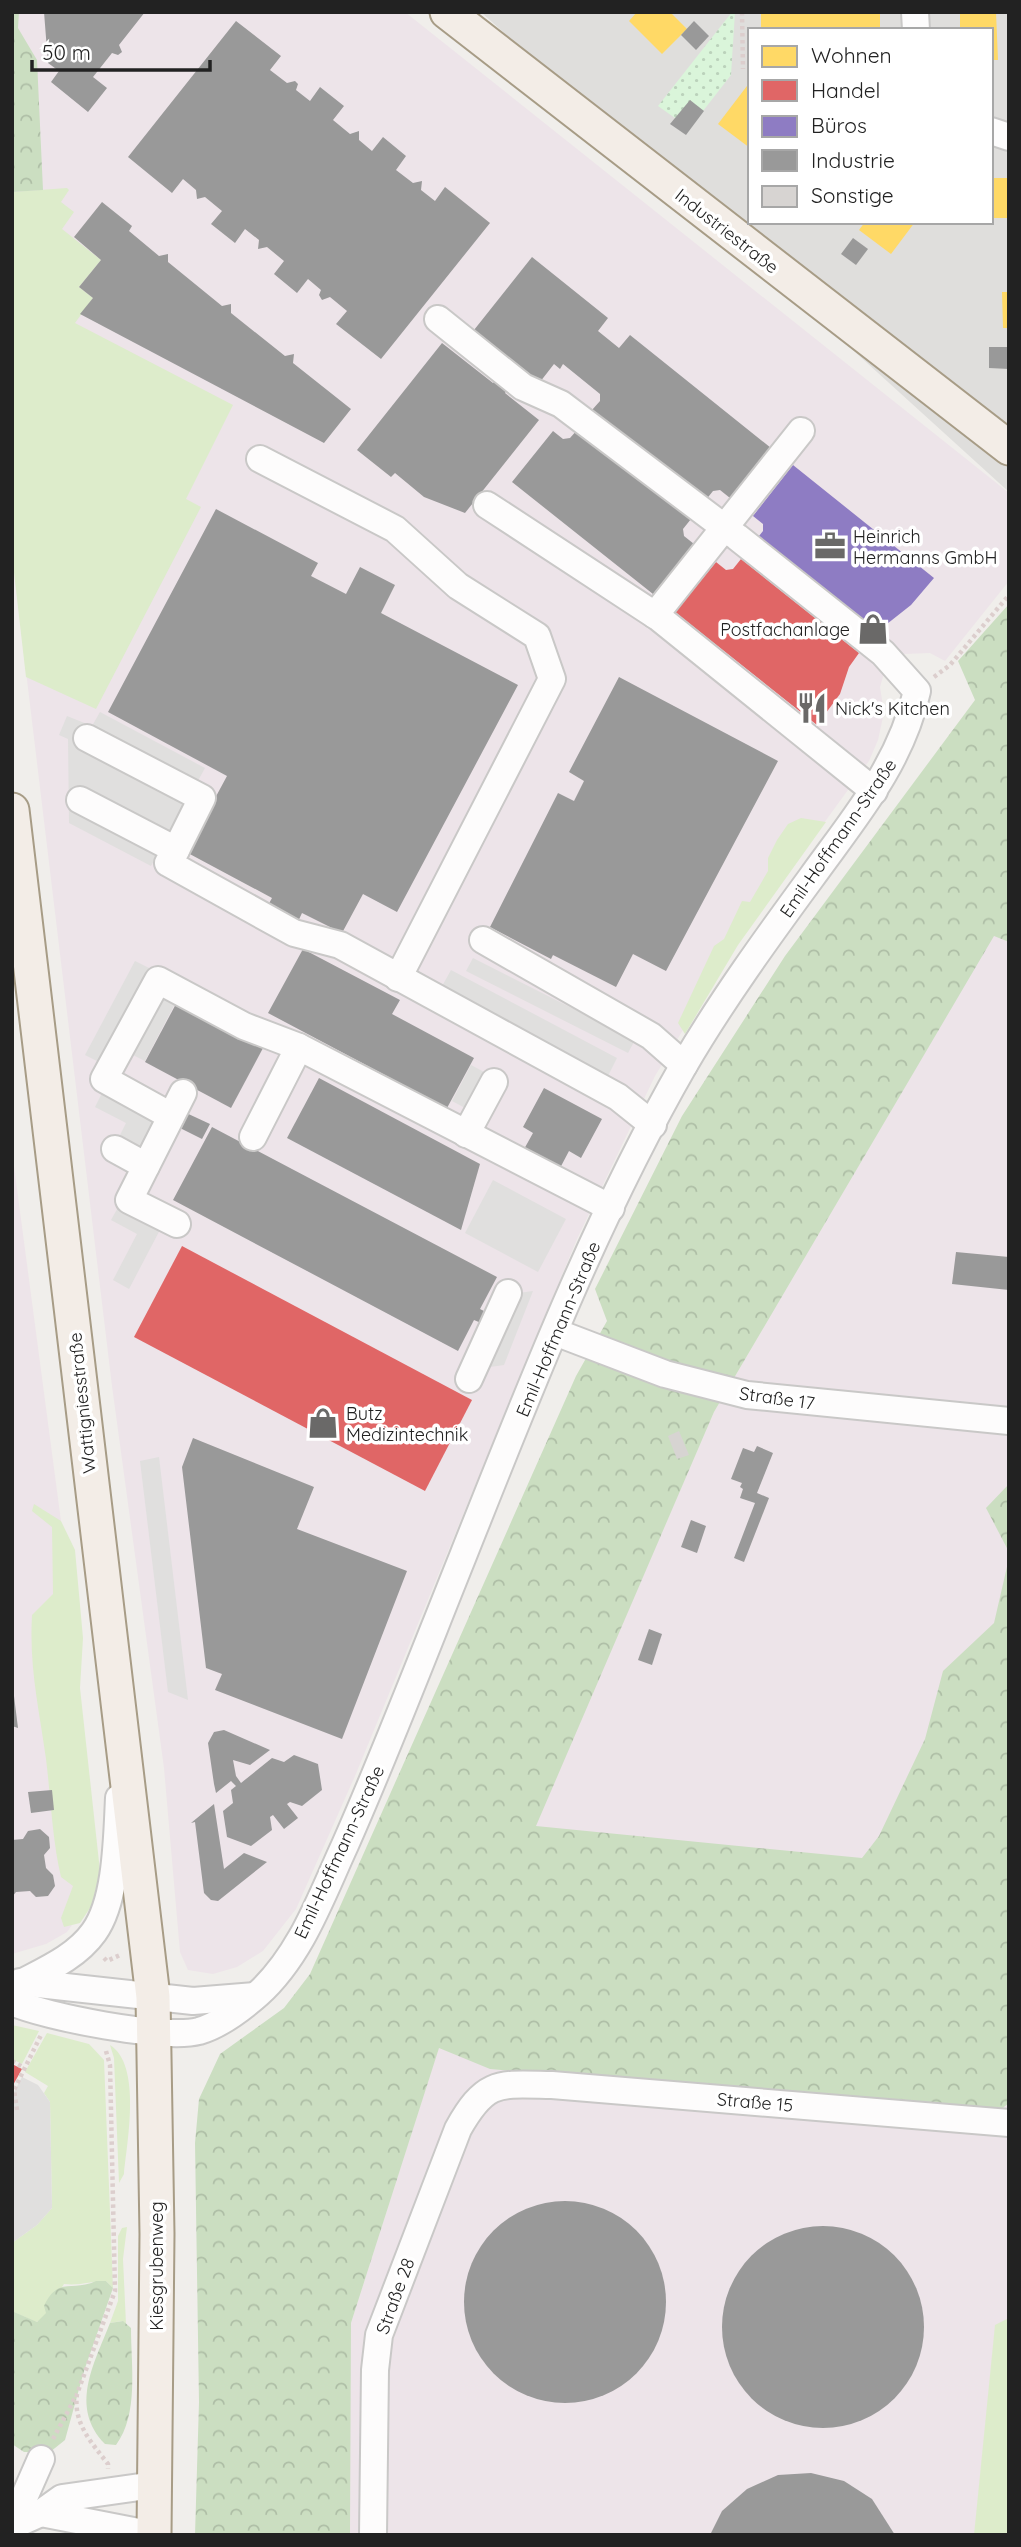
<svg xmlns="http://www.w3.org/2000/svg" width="1021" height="2547" font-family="Quicksand,sans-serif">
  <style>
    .residential { fill: #dfdedc; fill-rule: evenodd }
    .industrial { fill: #ede4e9 }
    .grass { fill: #ddeccb }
    .forest { fill: url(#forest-crowns) }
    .park { fill: url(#park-dots) }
    .parking { fill: #e0dfde }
    .homes { fill: #ffd966 }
    .shops { fill: #e06666 }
    .offices { fill: #8e7cc3 }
    .industry { fill: #999 }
    .building { fill: #d7d4d2 }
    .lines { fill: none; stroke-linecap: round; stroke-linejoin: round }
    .minor-casing { stroke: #c9c8c7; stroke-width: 30 }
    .major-casing { stroke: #a79c86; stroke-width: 37 }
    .path { stroke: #dccecd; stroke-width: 4.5; stroke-dasharray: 3.5 3.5; stroke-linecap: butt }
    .minor { stroke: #fdfcfc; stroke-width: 26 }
    .major { stroke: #f3ede7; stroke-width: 33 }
    .labels { text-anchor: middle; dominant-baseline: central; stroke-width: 7; stroke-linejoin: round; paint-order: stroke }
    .street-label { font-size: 18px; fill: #222; stroke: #fff }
    .poi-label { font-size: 18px; fill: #222; stroke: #fff; text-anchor: start }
  </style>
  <defs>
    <pattern id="forest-crowns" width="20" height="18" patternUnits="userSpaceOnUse" patternTransform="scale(1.75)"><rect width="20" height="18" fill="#cbdec1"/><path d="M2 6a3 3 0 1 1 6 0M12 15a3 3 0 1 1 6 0" fill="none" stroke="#aebea6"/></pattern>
    <pattern id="park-dots" width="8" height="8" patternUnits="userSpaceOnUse" patternTransform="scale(1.75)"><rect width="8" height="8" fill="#daf5da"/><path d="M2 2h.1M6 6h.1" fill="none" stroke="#bbd2bb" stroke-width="1.8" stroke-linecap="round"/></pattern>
  </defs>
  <rect width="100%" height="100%" fill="#f0eeeb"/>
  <path class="residential" d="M481,12H1009V492ZM750,30H991V222H750Z"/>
  <g class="industrial">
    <path d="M12,12H405L1009,493V581L945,661L930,653L904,654L884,673L880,687L884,712L878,740L869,761L731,951L655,1076L577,1239L355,1776L296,1909L263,1951L237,1967L213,1974L188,1970L180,1952L164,1768L112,1386L12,555Z"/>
    <path d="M994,935L1009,942V2535H336L351,2323L439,2047L714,1412Z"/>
    <path d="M12,1151L61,1521L81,1912L67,1932L46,1944L12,1954Z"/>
  </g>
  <g class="grass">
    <path d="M67,188L69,190L61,202L74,212L62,229L101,260L79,287L93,298L75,323L233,405L186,499L201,507L96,709L26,677L12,555V192Z"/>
    <path d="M801,818L826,822L738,945L685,1034L678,1023L714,946L724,939L742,901L750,902L768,871V858L777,840L788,824Z"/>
    <path d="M34,1504L61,1521L75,1550L83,1638L80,1688L100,1871L92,1905L80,1923L64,1927L61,1918L73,1886L61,1877C52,1838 51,1799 46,1759C39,1708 29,1668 32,1615L53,1594L52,1527L32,1511Z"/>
    <path d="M12,2025L39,2031L22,2064L12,2059Z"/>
    <path d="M47,2033L89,2044L104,2060L113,2288L106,2281C91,2281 80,2286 64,2284L42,2320L36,2322L12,2311V2243L37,2225L52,2208L50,2102L44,2093L48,2086L25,2072Z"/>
    <path d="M110,2045C142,2065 127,2142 124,2174L119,2183L114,2058Z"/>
    <path d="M127,2227L123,2259L126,2324L122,2321L110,2323L118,2301V2236L122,2228Z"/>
    <path d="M1009,2318V2535H974L995,2325Z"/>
  </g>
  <g class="forest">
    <path d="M12,12H19L18,28L37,60L43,190L12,192Z"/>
    <path d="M1009,604V942L994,936L714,1412L536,1826L862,1858L879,1836L925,1739L943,1671L994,1623L1009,1558V2103L995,2114L490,2069L439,2048L351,2323L350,2535H195L199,2402L195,2143L199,2099L220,2054L284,2008L310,1974L576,1376L607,1321L595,1289L682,1116L785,956L975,700L958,661Z"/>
    <path d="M1009,1484V1552L986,1508Z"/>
    <path d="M96,2281H106L113,2288L84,2371L65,2440L50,2452H24L12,2444V2311L37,2322L46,2313L44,2306C58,2276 72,2292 96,2281Z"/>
    <path d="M123,2321L131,2328C131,2366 139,2414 116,2445L105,2444C69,2407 94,2364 110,2323Z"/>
  </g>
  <path class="park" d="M732,12H735L731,75L703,111L675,118L658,106Z"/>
  <g class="parking">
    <path d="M100,712L205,768L151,866L69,823L68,739L59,735L67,716L92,726Z"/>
    <path d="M473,958L635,1040L628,1053L466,971Z"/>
    <path d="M135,961L151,969L101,1063L85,1055Z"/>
    <path d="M451,970L617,1058L608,1076L441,988Z"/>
    <path d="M161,992L177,1000L145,1061L129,1053Z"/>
    <path d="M471,1065L486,1073L467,1109L452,1101Z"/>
    <path d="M103,1091L158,1120L142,1151L118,1139L126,1123L95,1107Z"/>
    <path d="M493,1180L566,1219L538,1272L465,1233Z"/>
    <path d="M120,1204L162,1226L129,1289L113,1280L137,1234L111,1220Z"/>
    <path d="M533,1291L504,1365L483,1368L511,1294Z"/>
    <path d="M159,1457L188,1700L168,1692L140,1461Z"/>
    <path d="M22,2077L38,2085L50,2102L52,2208L37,2225L12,2243V2096Z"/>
  </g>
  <g class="homes">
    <path d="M637,12H670L687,29L662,54L629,21Z"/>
    <path d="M880,12V30H761V13Z"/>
    <path d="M960,12H996L998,60H991V30H960Z"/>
    <path d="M750,82V148L718,124Z"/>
    <rect x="991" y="178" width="18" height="40"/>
    <path d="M865,222H915L891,254L859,230Z"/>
    <path d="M1002,292H1009V328H1003Z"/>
  </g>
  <g class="shops">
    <path d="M741,559L859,653L849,667L840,694L817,725L675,612L716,562L726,570L733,569Z"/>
    <path d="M182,1246L472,1400L425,1491L134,1337Z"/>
    <path d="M12,2064L22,2069L12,2087Z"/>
  </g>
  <path class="offices" d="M793,465L934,578L911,605L873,635L755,541L763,531V524L753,516Z"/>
  <g class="industry">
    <path d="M44,12H145L119,45L122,52L118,55L112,53L93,77L107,88L88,112L51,82L59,71L48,63Z"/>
    <path d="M236,21L281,56L270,70L287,83L295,81L298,84L296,90L310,101L320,87L344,106L333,120L350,134L359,131V140L372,151L383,137L406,156L396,170L413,183L422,181L421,190L435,201L445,187L490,223L381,359L336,324L347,311L330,297L322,300L319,295L321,290L308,279L297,293L274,274L284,261L267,247L258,249L259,240L245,229L235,243L211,224L222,211L205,197L197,199L196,190L183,179L172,193L128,157Z"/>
    <path d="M694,21L709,36L696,50L681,35Z"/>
    <path d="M690,100L704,111L686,135L670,124Z"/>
    <path d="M102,202L132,226L129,231L159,256L168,254V262L222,306L231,304V313L285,356L294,354L293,363L351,409L324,443L80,314L93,298L79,287L101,260L74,237Z"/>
    <path d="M853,238L868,249L856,265L841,254Z"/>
    <path d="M532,257L608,318L598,331L619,348L630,335L771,448L730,498L720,490L713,491L705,501L592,410L600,401V394L563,364L560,369L554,364L540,382L474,330Z"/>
    <path d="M442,343L493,383L495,381L507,390L505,393L539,420L465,513L424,497L395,473L391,477L357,450Z"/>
    <path d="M989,347H1009V369L989,368Z"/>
    <path d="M578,429L691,519L683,529L684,536L694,544L653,594L512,482L553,431L563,439L570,438Z"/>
    <path d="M216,509L318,563L311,576L346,594L360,567L395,585L381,613L518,685L397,912L363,894L342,933L302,913L295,928L267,907L272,898L186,852L227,776L108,712Z"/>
    <path d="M619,677L778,761L666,971L633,954L616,987L553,955L551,959L490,927L558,793L574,801L584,781L569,772Z"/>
    <path d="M303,949L400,1000L392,1014L474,1058L447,1108L268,1013Z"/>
    <path d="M177,1002L263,1048L231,1108L145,1062Z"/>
    <path d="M319,1078L480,1164L461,1230L287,1138Z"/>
    <path d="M544,1088L602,1119L581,1158L569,1151L559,1170L523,1151L533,1133L523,1127Z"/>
    <path d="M182,1111L210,1124L202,1139L174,1125Z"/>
    <path d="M212,1127L497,1277L480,1309L486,1312L481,1323L474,1320L458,1351L173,1200Z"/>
    <path d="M956,1252L1009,1257V1290L952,1284Z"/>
    <path d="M193,1438L314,1487L297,1529L407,1571L342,1739L215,1690L222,1674L206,1668L182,1467Z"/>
    <path d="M757,1446L773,1453L757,1493L769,1498L744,1562L734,1558L755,1503L740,1498L743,1489L740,1487L742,1483L731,1479L743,1448L754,1452Z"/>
    <path d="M691,1520L706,1526L697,1553L681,1547Z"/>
    <path d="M649,1629L662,1634L652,1665L638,1660Z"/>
    <path d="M12,1696H14L18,1728L12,1726Z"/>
    <path d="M224,1730L270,1750L250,1765L233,1760L236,1776L241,1783L272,1758L284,1762L294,1755L318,1764L322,1790L302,1806L290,1802L287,1804L298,1818L284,1829L273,1815L270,1817L272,1830L251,1846L227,1837L223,1811L233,1803L231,1790L236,1786L231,1781L216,1793L214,1784L208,1743L214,1732Z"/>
    <path d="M52,1790L54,1810L31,1813L28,1792Z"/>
    <path d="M214,1804L224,1869L244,1853L267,1862L218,1901L211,1900L204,1893L195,1822L191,1823Z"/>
    <path d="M40,1829L49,1837L50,1848L44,1855L46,1868L53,1875L55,1886L48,1896L36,1897L30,1891L16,1892L12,1897V1840L23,1839L28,1831Z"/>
    <circle cx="565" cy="2302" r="101"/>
    <circle cx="823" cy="2327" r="101"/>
    <path d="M811,2473L844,2481L872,2499L895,2535H710L722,2511L747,2489L778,2475Z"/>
  </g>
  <path class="building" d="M679,1431L689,1455L677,1459L668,1436Z"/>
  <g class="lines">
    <defs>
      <g id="minor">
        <path d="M915,12L916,30"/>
        <path d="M991,131L1009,137"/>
        <path d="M260,459L395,529L458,586L537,636L552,679L398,978"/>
        <path d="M487,505L658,617L874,791"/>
        <path d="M655,615L801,431"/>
        <path d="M87,738L202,798L176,850"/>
        <path d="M80,800L176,850L168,863L294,933L340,945L618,1097L653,1125"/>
        <path d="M483,940L651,1036L684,1065"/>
        <path d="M171,1116L104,1079L158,980L244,1026L299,1047L611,1208"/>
        <path d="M466,1134L494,1082"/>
        <path d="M253,1137L299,1047"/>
        <path d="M115,1149L146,1166"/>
        <path d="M177,1224L129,1200L183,1093"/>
        <path d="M555,1332L665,1374L747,1395L1009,1421"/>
        <path d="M469,1379L508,1293"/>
        <path d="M20,1982L193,2001L255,1996"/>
        <path d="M23,1982C48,1969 77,1956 94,1932C117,1900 117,1836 119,1798"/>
        <path d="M12,2002C46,2017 164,2040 199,2031C220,2025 242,2008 258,1994C301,1955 321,1897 345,1845C387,1750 424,1653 463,1556C529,1390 595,1220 684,1065C722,1000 767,938 811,878C854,818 901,764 917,691L883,653L737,537L561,404L523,387L438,319"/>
        <path d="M41,2513L154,2535"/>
        <path d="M12,2525L41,2459"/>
        <path d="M12,2526L41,2513L62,2498L154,2485"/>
        <path d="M373,2535L375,2370L379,2335L458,2129C486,2079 499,2084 552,2085L1009,2123"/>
      </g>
      <g id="major">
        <path d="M447,12L1009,448"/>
        <path d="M12,810L153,1997L157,2234L154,2535"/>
      </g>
    </defs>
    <use href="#minor" class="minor-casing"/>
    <use href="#major" class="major-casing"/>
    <g class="path">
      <path d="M742,12L743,69"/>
      <path d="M934,677L950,665L1009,595"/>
      <path d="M104,1958L107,1961L120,1955"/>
      <path d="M106,2051L110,2065L115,2291L77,2394C73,2423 91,2442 108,2464V2469"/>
      <path d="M12,2061L24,2068"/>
      <path d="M17,2110L14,2090L41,2035"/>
      <path d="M53,2439L75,2398"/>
    </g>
    <use href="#minor" class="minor"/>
    <use href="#major" class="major"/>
  </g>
  <defs>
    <symbol id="office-bare" viewBox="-9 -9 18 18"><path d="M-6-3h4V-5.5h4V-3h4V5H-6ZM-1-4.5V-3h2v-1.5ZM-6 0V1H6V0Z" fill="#6a6968" stroke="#fff" stroke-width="2.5" paint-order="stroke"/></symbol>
    <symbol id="shop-bare" viewBox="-9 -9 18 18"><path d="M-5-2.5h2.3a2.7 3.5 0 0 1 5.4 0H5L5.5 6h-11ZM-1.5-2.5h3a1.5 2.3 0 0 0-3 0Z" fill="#6a6968" stroke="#fff" stroke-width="2.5" paint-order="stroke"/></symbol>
    <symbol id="restaurant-bare" viewBox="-9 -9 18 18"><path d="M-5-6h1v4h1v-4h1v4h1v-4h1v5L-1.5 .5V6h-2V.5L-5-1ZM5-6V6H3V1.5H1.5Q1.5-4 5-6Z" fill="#6a6968" stroke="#fff" stroke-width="2.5" paint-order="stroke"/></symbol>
  </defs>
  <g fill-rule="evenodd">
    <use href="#office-bare" x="808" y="524" width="44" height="44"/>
    <use href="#shop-bare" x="851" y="607" width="44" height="44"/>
    <use href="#restaurant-bare" x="790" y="686" width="44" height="44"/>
    <use href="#shop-bare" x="301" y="1401" width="44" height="44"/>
  </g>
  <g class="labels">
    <g class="street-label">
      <text transform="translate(727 231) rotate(38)">Industriestraße</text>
      <text transform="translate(838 838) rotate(-55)">Emil-Hoffmann-Straße</text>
      <text transform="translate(558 1329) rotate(-67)">Emil-Hoffmann-Straße</text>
      <text transform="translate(777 1398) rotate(8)">Straße 17</text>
      <text transform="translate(82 1403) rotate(-96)">Wattigniesstraße</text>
      <text transform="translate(339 1852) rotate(-65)">Emil-Hoffmann-Straße</text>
      <text transform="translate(755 2102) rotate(5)">Straße 15</text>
      <text transform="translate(156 2266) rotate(-90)">Kiesgrubenweg</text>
      <text transform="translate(395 2296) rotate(-70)">Straße 28</text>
    </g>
    <g class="poi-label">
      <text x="853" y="536">Heinrich<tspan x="853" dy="21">Hermanns GmbH</tspan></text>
      <text x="850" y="629" text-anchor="end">Postfachanlage</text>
      <text x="835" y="708">Nick's Kitchen</text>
      <text x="346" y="1413">Butz<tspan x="346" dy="21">Medizintechnik</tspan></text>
    </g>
  </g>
  <rect width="1021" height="2547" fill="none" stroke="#222222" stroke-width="28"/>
  <rect x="748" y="28" width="245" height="196" fill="#ffffff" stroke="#a7a7a7" stroke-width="2"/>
  <rect x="762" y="46" width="35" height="21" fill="#ffd966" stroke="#a7a7a7" stroke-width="2"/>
  <text x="811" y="63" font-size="21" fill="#222222">Wohnen</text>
  <rect x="762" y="80" width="35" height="21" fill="#e06666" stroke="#a7a7a7" stroke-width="2"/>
  <text x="811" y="98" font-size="21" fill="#222222">Handel</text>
  <rect x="762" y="116" width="35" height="21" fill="#8e7cc3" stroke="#a7a7a7" stroke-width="2"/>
  <text x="811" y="133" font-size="21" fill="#222222">Büros</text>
  <rect x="762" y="150" width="35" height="21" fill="#999999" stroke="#a7a7a7" stroke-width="2"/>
  <text x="811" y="168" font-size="21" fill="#222222">Industrie</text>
  <rect x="762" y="186" width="35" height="21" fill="#d7d4d2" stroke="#a7a7a7" stroke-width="2"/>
  <text x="811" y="203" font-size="21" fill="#222222">Sonstige</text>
  <path d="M32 60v10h178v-10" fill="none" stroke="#222222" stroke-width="3.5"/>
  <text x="42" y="60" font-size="21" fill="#222222" stroke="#ffffff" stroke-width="5" paint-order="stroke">50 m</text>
</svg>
